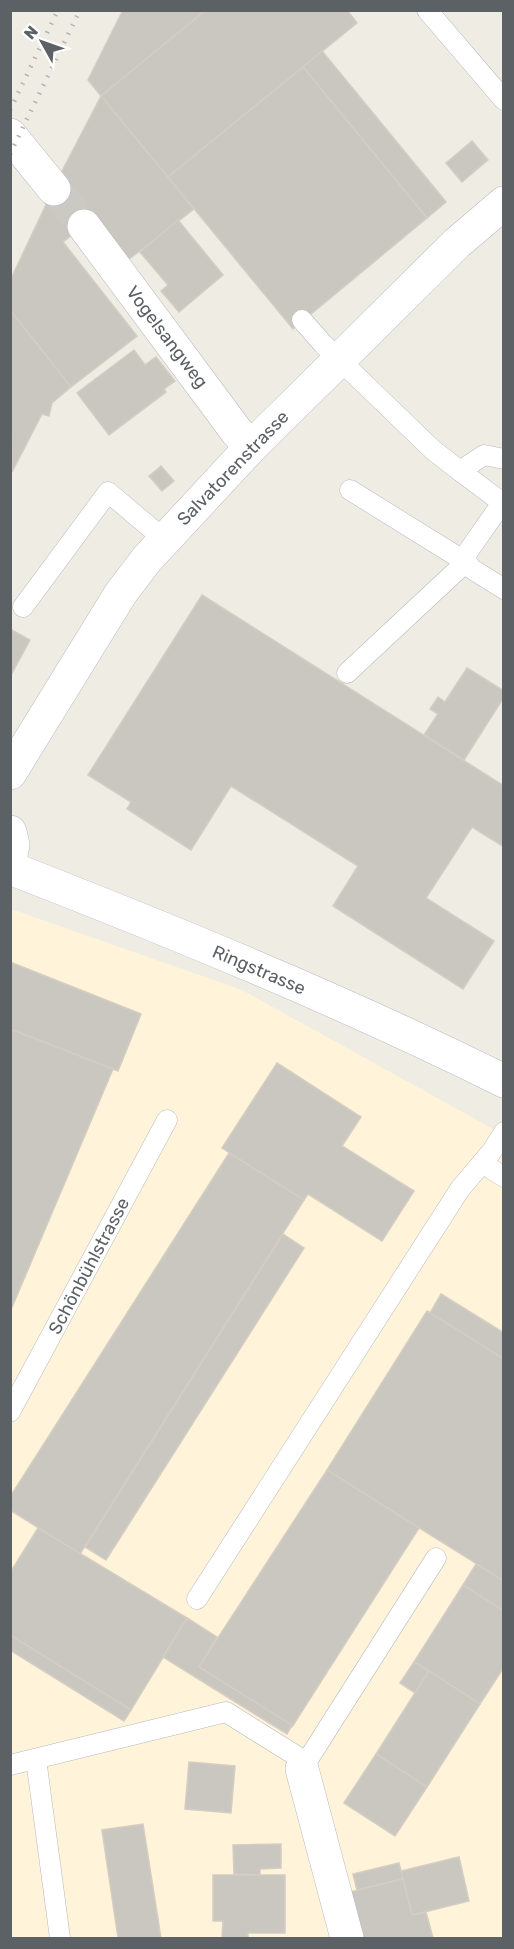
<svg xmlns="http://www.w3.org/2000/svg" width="514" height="1949" font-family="Rubik,sans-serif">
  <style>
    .commercial { fill: #fff3d9 }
    .building { fill: #cac7c1; stroke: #d4cdc2; stroke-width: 1.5 }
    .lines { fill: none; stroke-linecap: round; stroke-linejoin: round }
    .street-tunnel { stroke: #cac9c4; stroke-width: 33; stroke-dasharray: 33 16; stroke-linecap: butt }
    .lane-casing { stroke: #b7babf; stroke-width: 21 }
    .street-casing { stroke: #b7babf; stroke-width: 34 }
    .secondary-casing { stroke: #b6babf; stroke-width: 34 }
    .lane { stroke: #fff; stroke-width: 20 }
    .street { stroke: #fff; stroke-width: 33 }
    .secondary { stroke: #fff; stroke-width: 33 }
    .rail { stroke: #b3b4b5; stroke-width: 4.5; stroke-dasharray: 1.5 8; stroke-linecap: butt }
    .labels { text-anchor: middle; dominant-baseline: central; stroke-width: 4.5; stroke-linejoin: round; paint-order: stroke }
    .street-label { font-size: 18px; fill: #5c6165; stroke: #fff }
  </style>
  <rect width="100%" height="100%" fill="#efece4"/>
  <path class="commercial" d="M11,909L242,990L504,1135L503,1938H11Z"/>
  <g class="building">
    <path d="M123,10H206L101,96L88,80Z"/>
    <path d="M206,10H347L357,23L168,177L101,96Z"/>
    <path d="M322,51L446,202L427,218L303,67Z"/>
    <path d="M303,67L427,218L293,329L168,177Z"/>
    <path d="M101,96L194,209L128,260L59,177Z"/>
    <path d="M472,141L488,160L462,182L446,163Z"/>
    <path d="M59,177L94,218L63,242L137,336L71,387L10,310V281Z"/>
    <path d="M178,220L223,275L179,312L161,291L168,285L140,252Z"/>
    <path d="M10,310L71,387L52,403L49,416L42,414L12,472Z"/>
    <path d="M134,350L145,365L156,357L175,381L164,389L166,392L109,435L77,393Z"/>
    <path d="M161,466L174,481L162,491L149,476Z"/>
    <path d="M202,595L504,786V847L472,827L426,898L494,941L463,989L333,906L358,866L231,786L191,850L127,809L131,802L88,775Z"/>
    <path d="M10,629L30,640L10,677Z"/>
    <path d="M467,668L504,691V697L464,760L424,735L438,714L430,709L438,697L445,702Z"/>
    <path d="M10,962L141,1014L118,1071L10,1029Z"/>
    <path d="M10,1029L113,1069L10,1312Z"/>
    <path d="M277,1063L361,1117L342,1146L414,1191L382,1241L308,1194L304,1200L222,1148Z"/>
    <path d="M229,1153L304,1200L80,1554L10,1510V1497Z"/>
    <path d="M283,1234L304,1248L106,1560L85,1547Z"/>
    <path d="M441,1294L504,1333V1359L430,1313Z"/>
    <path d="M427,1311L504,1359V1581L327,1470Z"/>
    <path d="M327,1470L419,1528L292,1727L199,1667Z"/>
    <path d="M38,1528L187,1618L131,1710L10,1635V1573Z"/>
    <path d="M476,1564L504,1581V1611L463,1585Z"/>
    <path d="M463,1585L504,1611V1667L480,1704L414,1662Z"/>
    <path d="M187,1618L217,1637L199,1667L292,1725L287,1734L163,1657Z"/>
    <path d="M10,1635L131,1710L124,1721L10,1650Z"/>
    <path d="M414,1662L429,1671L415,1693L400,1683Z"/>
    <path d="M429,1671L480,1704L427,1787L376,1754Z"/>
    <path d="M376,1754L427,1787L395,1836L344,1803Z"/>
    <path d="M189,1762L235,1766L231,1813L185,1809Z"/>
    <path d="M143,1824L161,1938H118L102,1830Z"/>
    <path d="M281,1844V1868L260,1869V1875L234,1874L233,1845Z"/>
    <path d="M459,1857L469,1901L412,1915L401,1871Z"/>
    <path d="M399,1863L403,1879L357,1890L353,1874Z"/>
    <path d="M213,1875H285V1933H248V1938H222L223,1921H213Z"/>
    <path d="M403,1879L412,1915L426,1912L433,1938H361L350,1892Z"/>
  </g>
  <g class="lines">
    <path class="street-tunnel" d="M54,189L84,226"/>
    <defs>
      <g id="lane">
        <path d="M427,10L504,100"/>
        <path d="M302,320L323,344L433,450L460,471L484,455L504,459"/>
        <path d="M460,471L504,504"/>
        <path d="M502,503L467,553L466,562L472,569L504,589"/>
        <path d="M23,607L108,492L165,540"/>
        <path d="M347,673L466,562L350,490"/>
        <path d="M482,1163L504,1177"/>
        <path d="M10,1412L167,1120"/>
        <path d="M197,1599L460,1189L492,1151L504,1132"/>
        <path d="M36,1759L60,1938"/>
        <path d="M10,1765L226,1712L306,1762"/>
        <path d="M302,1769L436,1558"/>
      </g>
      <g id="street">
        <path d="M10,135L54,189"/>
        <path d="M84,226L237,432L251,447"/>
        <path d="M10,773L121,593L147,559L251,447L339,360L457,243L504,203"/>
        <path d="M302,1769L347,1938"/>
      </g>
      <g id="secondary">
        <path d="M10,832L13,845L10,860"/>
        <path d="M10,868C177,933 343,1001 504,1081"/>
      </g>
    </defs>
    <use href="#lane" class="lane-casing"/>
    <use href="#street" class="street-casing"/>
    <use href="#secondary" class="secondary-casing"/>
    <use href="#lane" class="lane"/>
    <use href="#street" class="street"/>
    <use href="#secondary" class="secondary"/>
    <g class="rail">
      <path d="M10,110L58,10"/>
      <path d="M10,154L80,10"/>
    </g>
  </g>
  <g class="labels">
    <g class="street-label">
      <text transform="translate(167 337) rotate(53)">Vogelsangweg</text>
      <text transform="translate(233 468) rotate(-46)">Salvatorenstrasse</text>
      <text transform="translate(259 970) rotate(23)">Ringstrasse</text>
      <text transform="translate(89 1266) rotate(-62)">Schönbühlstrasse</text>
    </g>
  </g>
  <rect width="514" height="1949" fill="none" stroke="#5c6165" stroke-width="24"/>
  <g transform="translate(42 42) rotate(310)" stroke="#ffffff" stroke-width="4.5" paint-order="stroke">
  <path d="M0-4.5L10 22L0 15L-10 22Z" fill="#5c6165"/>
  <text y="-9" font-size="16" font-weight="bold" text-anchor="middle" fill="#5c6165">N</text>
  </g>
</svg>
